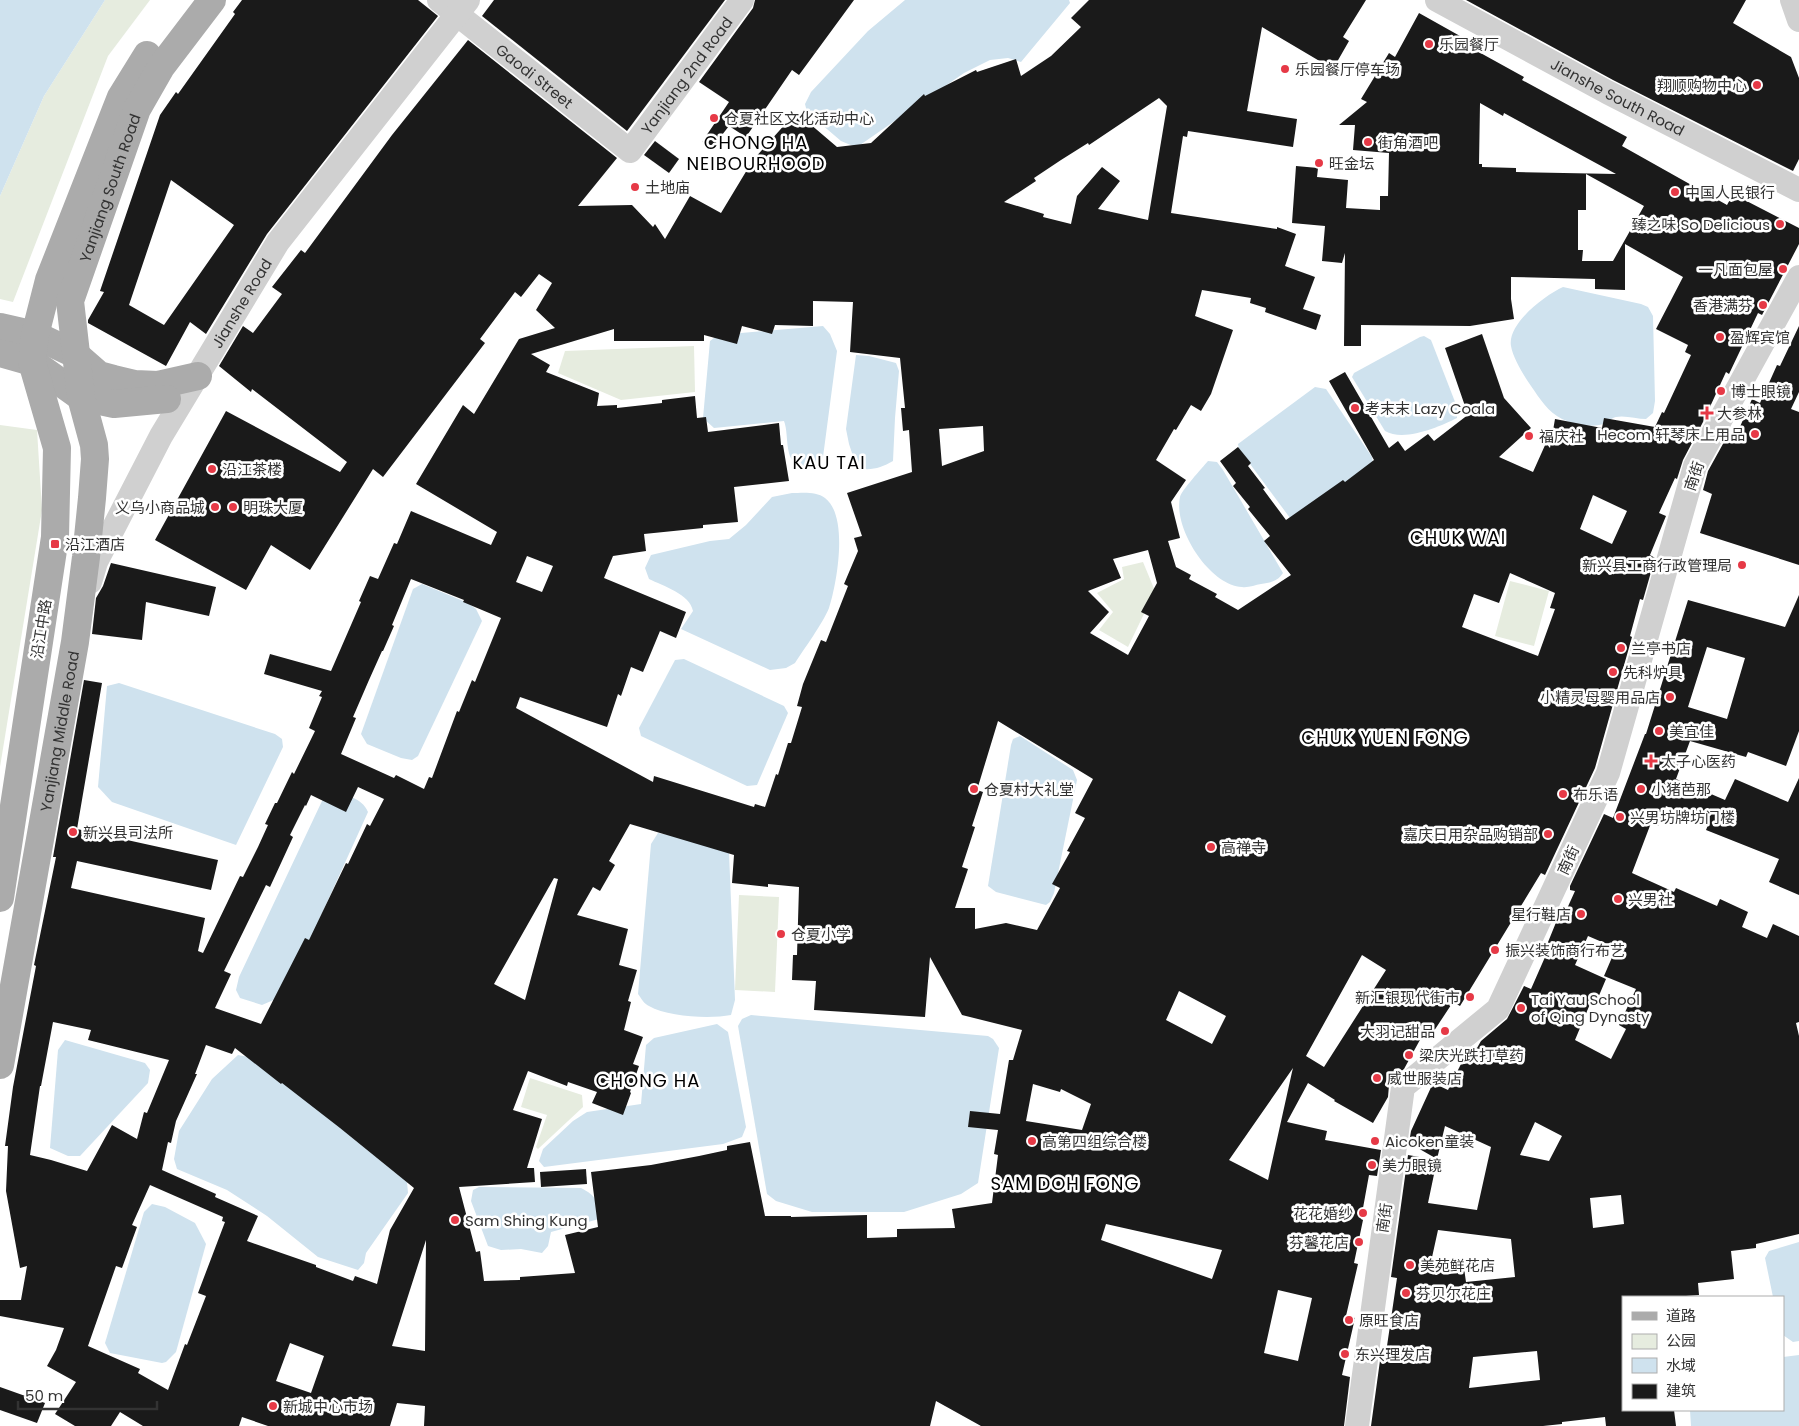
<svg xmlns="http://www.w3.org/2000/svg" width="1799" height="1426" font-family="Poppins,'Noto Sans SC',sans-serif">
  <style>
    .green { fill: #e6ecdf }
    .water { fill: #cfe2ee }
    .building { fill: #1a1a1a; fill-rule: evenodd }
    .lines { fill: none; stroke-linecap: round; stroke-linejoin: round }
    .minor { stroke: #d0d0d0; stroke-width: 24 }
    .major { stroke: #ababab; stroke-width: 28 }
    .poi-dot { fill: #e63946; stroke: #fff; stroke-width: 2 }
    .labels { text-anchor: middle; dominant-baseline: central; stroke-width: 5; stroke-linejoin: round; paint-order: stroke }
    .poi-label { font-size: 15px; fill: #333; stroke: #fff; text-anchor: start }
    .street-label { font-size: 15px; fill: #333; stroke: #fff }
    .quarter-label { font-size: 18px; letter-spacing: 1px; fill: #000; stroke: #fff }
  </style>
  <rect width="100%" height="100%" fill="#fff"/>
  <g class="green">
    <path d="M105,0H150L108,56L13,302L0,299V196L44,96Z"/>
    <path d="M694,346L695,392L621,400L558,373L565,351Z"/>
    <path d="M0,425L37,430L42,510L0,767Z"/>
    <path d="M1143,562L1155,591L1128,647L1099,630L1113,612L1097,593L1124,579L1122,567Z"/>
    <path d="M1510,581L1549,591L1534,646L1495,636Z"/>
    <path d="M739,895L779,897L775,992L735,990Z"/>
    <path d="M530,1078L582,1095L583,1107L538,1149L536,1147L547,1115L521,1107Z"/>
  </g>
  <g class="water">
    <path d="M0,0H105L44,96L0,196Z"/>
    <path d="M905,0H1069L1070,3L1021,62L1008,58L990,60L964,73L860,145L853,146L841,141L807,112L805,104L811,92L868,31Z"/>
    <path d="M1563,287L1641,304L1648,307L1653,316L1655,401L1653,413L1646,419C1637,419 1625,415 1616,417C1611,418 1608,422 1603,424C1591,428 1573,424 1562,419C1548,412 1540,399 1531,386C1524,376 1513,358 1511,346C1507,324 1545,295 1563,287Z"/>
    <path d="M823,326L830,334L837,351L823,457C818,463 815,466 806,466C782,467 790,436 784,421L714,428L703,418L710,341L718,335Z"/>
    <path d="M1424,336L1431,340L1457,407V418C1439,427 1404,442 1385,431L1352,377L1354,373L1420,337Z"/>
    <path d="M856,355L869,356L896,363L899,371L895,418L893,461C881,468 871,471 857,468L849,444L846,429Z"/>
    <path d="M1315,387L1326,389L1372,457L1373,463L1367,473L1290,518L1239,449L1238,444Z"/>
    <path d="M1208,461L1217,462L1223,470L1283,573C1277,582 1271,582 1261,584C1255,585 1248,588 1242,587C1209,585 1173,528 1180,497C1181,491 1202,468 1208,461Z"/>
    <path d="M792,493C802,493 816,491 825,498C849,516 837,583 829,608C823,623 804,649 795,663L786,668L770,670L681,629L693,611C690,594 663,586 649,579L645,568L651,555L710,541L729,539L746,525L772,497Z"/>
    <path d="M422,584L468,603L476,609L482,621L418,756L412,760L401,758L367,744L361,734L413,589Z"/>
    <path d="M684,659L784,706L788,713L757,785L747,786L641,736L639,728L675,660Z"/>
    <path d="M119,683L275,734L282,739L283,747L236,845L112,802L98,787L107,686Z"/>
    <path d="M1020,736L1073,770L1077,780L1054,893L1050,902L1046,905L996,892L988,886L1011,745L1013,739Z"/>
    <path d="M330,790C344,795 362,797 368,812L285,995L262,1005L240,998L236,990L239,977L322,801Z"/>
    <path d="M658,833L720,844L729,852L735,1000L731,1015C710,1019 668,1017 649,1006C644,1004 641,998 638,994L651,844Z"/>
    <path d="M751,1015L988,1036L993,1039L999,1048L978,1183L961,1194L904,1212H812L776,1201L767,1194L738,1026L742,1019Z"/>
    <path d="M717,1024L728,1032L746,1127L742,1137L723,1144L544,1167L539,1161L543,1149L573,1121L587,1112L641,1104L646,1045L654,1038Z"/>
    <path d="M65,1040L145,1063L150,1070L148,1083L80,1156H68L50,1148L58,1050Z"/>
    <path d="M238,1055L254,1058L407,1182L408,1193L366,1253L364,1263L358,1270L318,1257L267,1216L227,1190L177,1169L174,1159L179,1131L212,1079Z"/>
    <path d="M479,1187L581,1188C597,1196 597,1201 599,1219L551,1232L548,1246L542,1253L521,1249L501,1250L488,1246L471,1201L473,1190Z"/>
    <path d="M152,1204L165,1207L195,1223L206,1244L176,1352L166,1362L162,1363L110,1353L105,1343L144,1212Z"/>
    <path d="M1799,1242V1341L1793,1342L1783,1335V1297H1773L1765,1258L1769,1251Z"/>
    <path d="M1799,1355V1426H1691L1690,1410H1783V1357Z"/>
  </g>
  <g class="building">
    <path d="M242,0H418L438,16L267,234L206,334L190,322L166,366L88,323V320L104,292L100,291L160,115L176,92L178,94L235,14L233,12ZM171,180L234,225L164,325L129,305Z"/>
    <path d="M494,0H725L627,131L482,16Z"/>
    <path d="M755,0H854L799,75L792,70L746,137L729,126L711,149L702,142L729,102L699,82L753,8Z"/>
    <path d="M1089,0H1366L1343,37L1349,41L1333,69L1262,27L1247,111L1297,119L1293,147L1188,131L1187,137L1183,136L1171,213L1277,229V227L1296,234L1285,266L1315,277L1303,309L1321,315L1316,330L1265,312L1266,308L1250,303L1251,298L1202,290L1195,316L1233,330L1211,394L1201,411L1191,405L1176,430L1174,429L1156,460L1186,480L1171,502L1180,538L1168,541L1176,567L1191,575L1189,579L1217,594L1215,597L1238,610L1291,575L1264,541L1270,536L1248,509L1250,507L1233,486L1236,483L1220,461L1238,447L1251,463L1248,466L1265,488L1263,489L1286,520L1343,480L1345,482L1374,460L1329,381L1345,372L1389,448L1398,441L1405,451L1428,434L1434,441L1469,414L1466,409L1445,348L1482,334L1504,398L1531,428L1499,457L1533,472L1546,443L1550,448L1555,419L1602,428L1604,418L1655,427L1662,412L1664,413L1691,355L1685,352L1688,345L1656,329L1683,277L1625,244V290L1595,289V279L1511,277V299L1514,319L1470,326L1361,325V346H1344L1345,253L1342,263L1322,261L1325,226L1292,223L1296,166L1318,168L1317,177L1348,180L1346,208L1380,210V196H1388L1389,153L1353,150L1355,125H1339L1367,102L1361,99L1389,53L1395,57L1419,13L1460,36L1457,40L1524,77L1522,80L1627,137L1622,146L1727,205L1733,194L1799,228V244L1762,315L1758,313L1729,374L1726,372L1703,422L1683,460L1677,479L1675,478L1659,513L1666,516L1650,555L1655,558L1643,600L1640,599L1630,636L1632,637L1595,768L1545,875L1541,873L1460,1006L1453,1002L1428,1040L1421,1038L1404,1069L1394,1077L1389,1085L1388,1097L1373,1123L1334,1101L1335,1100L1308,1083L1287,1122L1327,1131L1325,1140L1381,1150L1377,1176L1369,1175L1361,1219L1363,1220L1354,1263L1358,1264L1346,1316L1355,1318L1342,1375L1350,1377L1344,1426H981L936,1401L930,1426H424L425,1406L397,1403L390,1426H268L242,1417L239,1426H143L120,1412L111,1426H75L55,1414L76,1382L47,1366L56,1350L64,1328L0,1316V1300H21L27,1266L20,1268L6,1191L8,1146H5L13,1087L36,966L34,965L56,857H53L84,680L102,683L77,829L218,860L211,890L77,861L71,888L205,918L198,951L203,953L240,876L243,877L258,847L268,825L265,824L275,803H277L292,772L294,774L315,731L309,728L322,697L319,696L322,691L264,674L270,654L331,671L361,602L359,601L370,576L378,579L394,543L397,544L411,511L491,545L497,532L416,484L463,405L474,414L519,339L555,328L536,310L552,283L539,274L521,297L515,292L480,339L485,343L383,477L373,469L310,570L271,545L246,590L155,540L226,411L340,472L347,462L252,389L251,392L219,366L243,326L253,333L282,294L272,287L301,250L305,253L392,135L468,40L617,158L578,206L632,205L653,227L655,224L665,239L690,196L721,213L753,160L796,112L837,147L871,143L924,94L925,96L976,70L977,72L1016,59L1021,76L1051,56L1081,27L1071,18ZM1159,98L1167,106L1148,220L1098,209L1120,181L1102,167L1077,196L1071,224L1043,217L1044,214L1004,202L1036,181L1034,178L1061,160L1088,143L1089,145ZM1480,103L1503,116L1504,113L1616,174L1516,172V168L1482,167V164H1479ZM1586,174L1644,206L1613,261H1582L1583,250H1578V210H1586ZM813,301L853,302L850,352L900,358L905,408H901L903,431L909,430L912,472L847,493L862,536L854,538L858,551L844,584L848,586L826,642L821,640L803,684L797,706L802,707L791,743H788L778,775L776,774L765,807L755,804L754,807L654,776L653,782L516,708L520,697L607,727L618,694L621,696L631,667L643,672L660,631L676,638L686,612L604,578L613,556L646,551L644,534L703,528V525L738,522L734,487L789,481L783,445H781L779,423L708,432L706,417L697,418L695,396L662,400V403L617,408V405L597,406L599,393L546,372L550,365L531,354L614,329V341H704V335L737,344L742,326L772,334L775,325L813,326ZM983,426L984,451L942,466L939,429ZM1593,495L1627,511L1612,544L1580,529ZM1148,550L1157,583L1141,612L1149,616L1128,655L1090,633L1109,612L1088,591L1121,578L1113,559ZM527,556L553,566L542,592L516,582ZM1510,573L1555,593L1550,608L1555,609L1538,656L1462,627L1474,594L1499,603ZM411,579L464,600L463,602L501,618L475,682L472,680L459,712L457,711L432,778L429,777L424,789L396,775L394,778L341,754L356,718L353,717L369,680L382,651H383L394,626L392,625ZM998,721L1093,779L1075,813L1085,818L1067,851L1070,852L1052,884L1060,888L1037,930L1006,923L975,929V908H955L968,869L962,867L975,827L972,826L983,792L977,790ZM358,787L384,799L370,826L367,824L348,864L346,863L309,940L305,938L261,1024L215,1008L231,974L224,971L266,885L270,887L293,837L290,835L305,805L306,806L311,795L346,812ZM630,824L734,855L732,883L768,887V884L799,887L797,955H793L792,980L816,981L814,1010L925,1017L930,957L962,1015L1022,1030L1013,1060H1009L1000,1114L970,1111L968,1127L998,1130L994,1154L998,1155L992,1203L952,1209L955,1228L897,1229V1237L867,1238V1215L791,1217V1216H765L750,1142L727,1146V1150L699,1156L651,1165L591,1172L598,1227L565,1235L575,1273L520,1277V1280L484,1281L480,1251L476,1252L459,1187L535,1182L534,1168H527L542,1119L513,1110L528,1071L567,1086L568,1082L597,1092L592,1103L623,1115L631,1093L630,1092L639,1066L633,1064L643,1037L624,1030L631,1002L628,1001L637,970L619,965L628,929L577,915L593,887L600,891L615,865L609,861ZM554,878L558,879L525,1000L494,984ZM1362,955L1386,970L1324,1067L1306,1056ZM1179,991L1226,1016L1212,1044L1166,1020ZM53,1022L91,1030L88,1040L169,1060L147,1113L144,1112L137,1139L112,1125L87,1171L51,1160L30,1155L40,1086H41ZM206,1045L232,1054L235,1048L281,1084L282,1083L340,1128L414,1188L390,1230L377,1284L355,1276L353,1281L316,1267V1265L247,1241L258,1216L215,1197L216,1194L162,1170L168,1142L171,1143L176,1121L197,1074H195ZM1293,1068L1292,1072L1268,1180L1229,1160ZM1033,1084L1060,1092L1061,1089L1091,1104L1082,1130L1026,1121ZM150,1185L223,1217L222,1221L225,1222L198,1293L206,1296L187,1345L185,1344L168,1390L138,1373L140,1369L88,1346L116,1266L122,1268L137,1227L132,1225ZM1106,1224L1222,1250L1212,1279L1101,1240ZM426,1240L425,1351L392,1346ZM1278,1290L1312,1298L1298,1361L1264,1353ZM290,1343L324,1356L311,1393L276,1381Z"/>
    <path d="M1466,0H1746L1733,23L1791,57L1799,78V159L1793,171L1613,80Z"/>
    <path d="M655,141L679,159L669,173L644,155Z"/>
    <path d="M1799,326V392L1791,409L1799,412V565L1700,533L1712,494L1703,490L1708,471L1729,433L1736,436L1752,399L1760,403L1777,365L1780,366Z"/>
    <path d="M111,563L216,587L209,616L146,602L142,640L92,634L96,598L103,586Z"/>
    <path d="M1799,595V731L1786,766L1748,752L1746,757L1690,741L1676,779L1725,800L1735,779L1788,802L1799,778V895L1769,882L1779,859L1706,830L1708,825L1666,806L1658,826L1651,823L1632,873L1674,892L1676,888L1717,906L1720,899L1748,912L1742,927L1767,938L1773,924L1799,936V1022L1796,1023L1799,1036V1234L1756,1244V1248L1731,1251L1734,1279L1698,1283L1699,1295L1673,1297H1623V1410H1674L1676,1426H1606L1605,1417L1562,1422V1424L1543,1426H1371L1382,1346H1387L1397,1278L1391,1277L1408,1155L1437,1160L1428,1203L1477,1210L1491,1147L1445,1126L1437,1159L1409,1143L1411,1131L1433,1083L1448,1090L1467,1052L1474,1046L1477,1048L1481,1041L1507,1019L1524,986L1531,989L1549,948L1546,947L1557,920L1561,922L1575,891L1570,890V886L1604,814L1613,818L1645,734H1646L1688,600L1785,627ZM1707,647L1745,658L1727,719L1688,707ZM1588,936L1616,948L1604,976L1636,989L1619,1025L1626,1029L1611,1059L1575,1040L1590,1004L1595,1005L1606,979L1575,965ZM1535,1122L1562,1136L1549,1161L1520,1155ZM1621,1195L1624,1224L1593,1228L1590,1198ZM1438,1230L1511,1239L1515,1277L1466,1282L1464,1268L1429,1271ZM1537,1351L1540,1380L1469,1388L1473,1357Z"/>
    <path d="M586,1169L587,1184L541,1187L540,1172Z"/>
    <path d="M0,1387L45,1403L37,1423L0,1410Z"/>
  </g>
  <g class="lines">
    <g class="minor">
      <path id="s1" d="M439,0L630,151L742,0"/>
      <path id="s2" d="M1437,0L1607,92L1799,190"/>
      <path d="M1792,0L1799,20"/>
      <path id="s3" d="M90,582L96,562L161,436L278,242L468,0"/>
      <path d="M1357,1426L1403,1087L1498,1009L1608,773L1695,466L1799,277"/>
    </g>
    <g class="major">
      <path d="M0,327L35,335L75,354L99,375L114,379L135,384L158,385L198,376"/>
      <path d="M0,353L32,362L81,397L114,404L167,399"/>
      <path d="M0,898L55,537L57,448L32,362L35,335L49,280L121,97L147,55"/>
      <path id="s4" d="M0,1065L75,642L86,557L92,498L95,459L94,445L81,397L70,301L137,109L161,67L212,0"/>
    </g>
  </g>
  <g class="poi-dot">
    <circle cx="1429" cy="44" r="5"/>
    <circle cx="1285" cy="69" r="5"/>
    <circle cx="1757" cy="85" r="5"/>
    <circle cx="714" cy="118" r="5"/>
    <circle cx="1368" cy="142" r="5"/>
    <circle cx="1319" cy="163" r="5"/>
    <circle cx="635" cy="187" r="5"/>
    <circle cx="1675" cy="192" r="5"/>
    <circle cx="1780" cy="224" r="5"/>
    <circle cx="1783" cy="269" r="5"/>
    <circle cx="1763" cy="305" r="5"/>
    <circle cx="1720" cy="337" r="5"/>
    <circle cx="1721" cy="391" r="5"/>
    <circle cx="1355" cy="408" r="5"/>
    <path d="M1704.5 405.5h5v5h5v5h-5v5h-5v-5h-5v-5h5z"/>
    <circle cx="1755" cy="434" r="5"/>
    <circle cx="1529" cy="436" r="5"/>
    <circle cx="212" cy="469" r="5"/>
    <circle cx="215" cy="507" r="5"/>
    <circle cx="233" cy="507" r="5"/>
    <rect x="50" y="539" width="10" height="10" rx="2.5"/>
    <circle cx="1742" cy="565" r="5"/>
    <circle cx="1621" cy="648" r="5"/>
    <circle cx="1613" cy="672" r="5"/>
    <circle cx="1670" cy="697" r="5"/>
    <circle cx="1659" cy="731" r="5"/>
    <path d="M1648.5 753.5h5v5h5v5h-5v5h-5v-5h-5v-5h5z"/>
    <circle cx="974" cy="789" r="5"/>
    <circle cx="1641" cy="789" r="5"/>
    <circle cx="1563" cy="794" r="5"/>
    <circle cx="1620" cy="817" r="5"/>
    <circle cx="73" cy="832" r="5"/>
    <circle cx="1548" cy="834" r="5"/>
    <circle cx="1211" cy="847" r="5"/>
    <circle cx="1618" cy="899" r="5"/>
    <circle cx="1581" cy="914" r="5"/>
    <circle cx="781" cy="934" r="5"/>
    <circle cx="1495" cy="950" r="5"/>
    <circle cx="1470" cy="997" r="5"/>
    <circle cx="1521" cy="1008" r="5"/>
    <circle cx="1445" cy="1031" r="5"/>
    <circle cx="1409" cy="1055" r="5"/>
    <circle cx="1377" cy="1078" r="5"/>
    <circle cx="1032" cy="1141" r="5"/>
    <circle cx="1375" cy="1141" r="5"/>
    <circle cx="1372" cy="1165" r="5"/>
    <circle cx="1363" cy="1213" r="5"/>
    <circle cx="455" cy="1220" r="5"/>
    <circle cx="1359" cy="1242" r="5"/>
    <circle cx="1410" cy="1265" r="5"/>
    <circle cx="1406" cy="1293" r="5"/>
    <circle cx="1349" cy="1320" r="5"/>
    <circle cx="1345" cy="1354" r="5"/>
    <circle cx="273" cy="1406" r="5"/>
  </g>
  <g class="labels">
    <g class="poi-label">
      <text x="1439" y="44">乐园餐厅</text>
      <text x="1295" y="69">乐园餐厅停车场</text>
      <text x="1747" y="85" text-anchor="end">翔顺购物中心</text>
      <text x="724" y="118">仓夏社区文化活动中心</text>
      <text x="1378" y="142">街角酒吧</text>
      <text x="1329" y="163">旺金坛</text>
      <text x="645" y="187">土地庙</text>
      <text x="1685" y="192">中国人民银行</text>
      <text x="1770" y="224" text-anchor="end">臻之味 So Delicious</text>
      <text x="1773" y="269" text-anchor="end">一凡面包屋</text>
      <text x="1753" y="305" text-anchor="end">香港满芬</text>
      <text x="1730" y="337">盈辉宾馆</text>
      <text x="1731" y="391">博士眼镜</text>
      <text x="1365" y="408">考末末 Lazy Coala</text>
      <text x="1717" y="413">大参林</text>
      <text x="1745" y="434" text-anchor="end">Hecom 轩琴床上用品</text>
      <text x="1539" y="436">福庆社</text>
      <text x="222" y="469">沿江茶楼</text>
      <text x="205" y="507" text-anchor="end">义乌小商品城</text>
      <text x="243" y="507">明珠大厦</text>
      <text x="65" y="544">沿江酒店</text>
      <text x="1732" y="565" text-anchor="end">新兴县工商行政管理局</text>
      <text x="1631" y="648">兰亭书店</text>
      <text x="1623" y="672">先科炉具</text>
      <text x="1660" y="697" text-anchor="end">小精灵母婴用品店</text>
      <text x="1669" y="731">美宜佳</text>
      <text x="1661" y="761">太子心医药</text>
      <text x="984" y="789">仓夏村大礼堂</text>
      <text x="1651" y="789">小猪芭那</text>
      <text x="1573" y="794">布乐语</text>
      <text x="1630" y="817">兴男坊牌坊门楼</text>
      <text x="83" y="832">新兴县司法所</text>
      <text x="1538" y="834" text-anchor="end">嘉庆日用杂品购销部</text>
      <text x="1221" y="847">高禅寺</text>
      <text x="1628" y="899">兴男社</text>
      <text x="1571" y="914" text-anchor="end">星行鞋店</text>
      <text x="791" y="934">仓夏小学</text>
      <text x="1505" y="950">振兴装饰商行布艺</text>
      <text x="1460" y="997" text-anchor="end">新汇银现代街市</text>
      <text x="1531" y="999">Tai Yau School<tspan x="1531" dy="17">of Qing Dynasty</tspan></text>
      <text x="1435" y="1031" text-anchor="end">大羽记甜品</text>
      <text x="1419" y="1055">梁庆光跌打草药</text>
      <text x="1387" y="1078">威世服装店</text>
      <text x="1042" y="1141">高第四组综合楼</text>
      <text x="1385" y="1141">Aicoken童装</text>
      <text x="1382" y="1165">美力眼镜</text>
      <text x="1353" y="1213" text-anchor="end">花花婚纱</text>
      <text x="465" y="1220">Sam Shing Kung</text>
      <text x="1349" y="1242" text-anchor="end">芬馨花店</text>
      <text x="1420" y="1265">美苑鲜花店</text>
      <text x="1416" y="1293">芬贝尔花庄</text>
      <text x="1359" y="1320">原旺食店</text>
      <text x="1355" y="1354">东兴理发店</text>
      <text x="283" y="1406">新城中心市场</text>
    </g>
    <g class="street-label">
      <text stroke="none"><textPath href="#s1" startOffset="122">Gaodi Street</textPath></text>
      <text stroke="none"><textPath href="#s1" startOffset="338">Yanjiang 2nd Road</textPath></text>
      <text stroke="none"><textPath href="#s2" startOffset="205">Jianshe South Road</textPath></text>
      <text stroke="none"><textPath href="#s4" startOffset="894">Yanjiang South Road</textPath></text>
      <text stroke="none"><textPath href="#s3" startOffset="318">Jianshe Road</textPath></text>
      <text transform="translate(1694 476) rotate(-71)">南街</text>
      <text transform="translate(41 629) rotate(-81)">沿江中路</text>
      <text stroke="none"><textPath href="#s4" startOffset="339">Yanjiang Middle Road</textPath></text>
      <text transform="translate(1568 860) rotate(-65)">南街</text>
      <text transform="translate(1384 1218) rotate(-82)">南街</text>
    </g>
    <g class="quarter-label">
      <text x="756" y="142">CHONG HA<tspan x="756" dy="21">NEIBOURHOOD</tspan></text>
      <text x="829" y="462">KAU TAI</text>
      <text x="1458" y="537">CHUK WAI</text>
      <text x="1385" y="737">CHUK YUEN FONG</text>
      <text x="648" y="1080">CHONG HA</text>
      <text x="1065" y="1183">SAM DOH FONG</text>
    </g>
  </g>
  <rect x="1622" y="1296" width="162" height="115" fill="#ffffff" stroke="#adadad"/>
  <rect x="1632" y="1312" width="25" height="8" fill="#ababab" stroke="#adadad"/>
  <text x="1666" y="1321" font-size="15" fill="#333333">道路</text>
  <rect x="1632" y="1334" width="25" height="15" fill="#e6ecdf" stroke="#adadad"/>
  <text x="1666" y="1346" font-size="15" fill="#333333">公园</text>
  <rect x="1632" y="1358" width="25" height="15" fill="#cfe2ee" stroke="#adadad"/>
  <text x="1666" y="1371" font-size="15" fill="#333333">水域</text>
  <rect x="1632" y="1384" width="25" height="15" fill="#1a1a1a" stroke="#adadad"/>
  <text x="1666" y="1396" font-size="15" fill="#333333">建筑</text>
  <path d="M18 1401v8h139v-8" fill="none" stroke="#333333" stroke-width="2.5"/>
  <text x="25" y="1401" font-size="15" fill="#333333" stroke="#ffffff" stroke-width="4" paint-order="stroke">50 m</text>
</svg>
